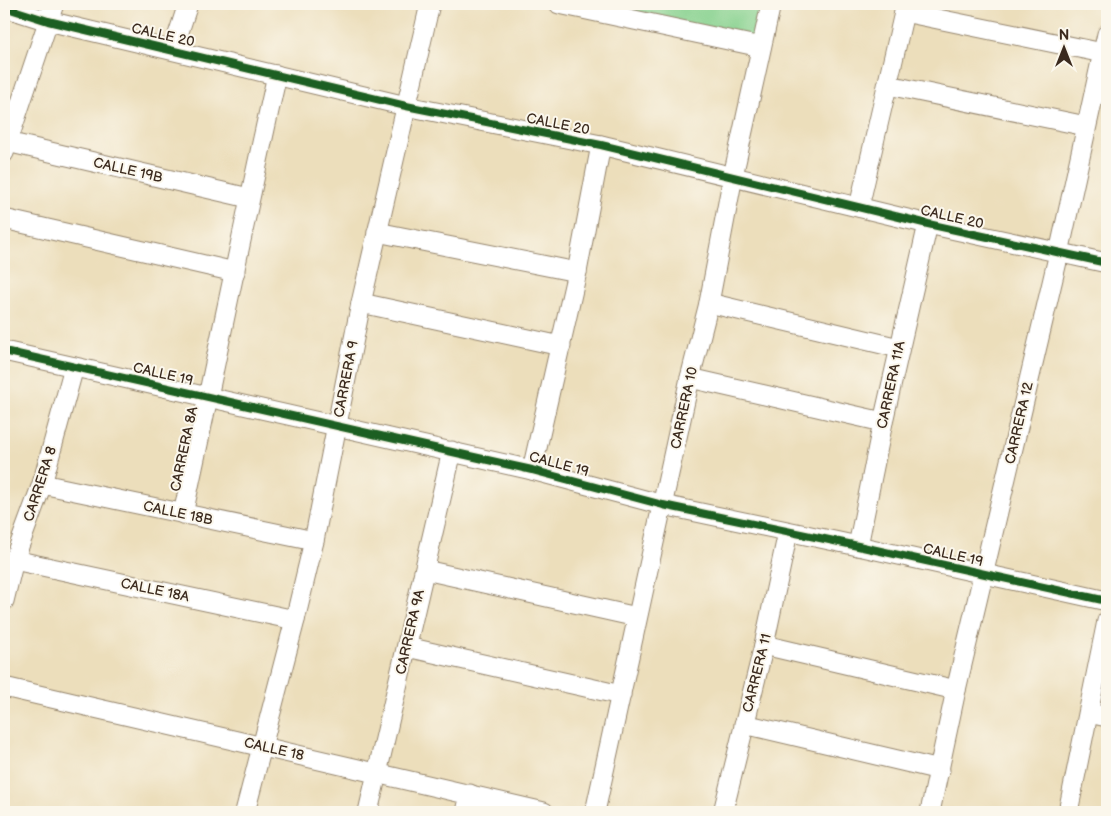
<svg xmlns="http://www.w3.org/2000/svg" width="1111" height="816" font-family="'Balsamiq Sans',sans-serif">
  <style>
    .green { fill: #86d18e; stroke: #607e56 }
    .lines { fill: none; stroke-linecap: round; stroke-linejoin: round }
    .minor-casing { stroke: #94846c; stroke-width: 21 }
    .minor { stroke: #fff; stroke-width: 19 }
    .cycleway-casing { stroke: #fbf7ec; stroke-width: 11 }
    .cycleway { stroke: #1b5e20; stroke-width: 8 }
    .labels { text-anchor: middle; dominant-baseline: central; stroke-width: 4; stroke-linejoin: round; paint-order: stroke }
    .street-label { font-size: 14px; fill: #3b2a1e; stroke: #fbf7ec }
  </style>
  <rect width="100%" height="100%" fill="#fbf7ec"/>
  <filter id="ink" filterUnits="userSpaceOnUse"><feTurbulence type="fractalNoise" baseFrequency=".02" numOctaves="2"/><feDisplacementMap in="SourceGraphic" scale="10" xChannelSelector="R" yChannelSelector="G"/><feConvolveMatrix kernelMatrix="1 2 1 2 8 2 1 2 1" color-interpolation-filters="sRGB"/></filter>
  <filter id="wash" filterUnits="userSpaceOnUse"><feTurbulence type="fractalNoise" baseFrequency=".0096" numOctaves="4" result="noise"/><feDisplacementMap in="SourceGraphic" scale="20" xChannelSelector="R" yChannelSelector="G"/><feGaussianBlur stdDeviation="1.12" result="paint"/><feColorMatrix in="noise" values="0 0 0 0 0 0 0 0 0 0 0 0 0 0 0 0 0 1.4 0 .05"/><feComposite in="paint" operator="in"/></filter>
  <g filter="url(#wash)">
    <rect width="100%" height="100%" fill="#ecdebb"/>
    <path class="green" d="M559,4H771L761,47Z"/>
  </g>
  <g filter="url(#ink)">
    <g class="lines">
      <defs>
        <g id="minor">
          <path d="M559,4L761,47"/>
          <path d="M4,7L48,21L406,106L601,145L928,224L1107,263"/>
          <path d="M904,12L1103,53"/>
          <path d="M173,50L188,4"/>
          <path d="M888,85L1086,126"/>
          <path d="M7,142L249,198"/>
          <path d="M4,153L54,4"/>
          <path d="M859,207L906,4"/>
          <path d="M4,219L235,272"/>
          <path d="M377,232L577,272"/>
          <path d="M361,303L561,346"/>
          <path d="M709,303L899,348"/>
          <path d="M4,351L532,470L663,505L858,546L1107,601"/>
          <path d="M690,378L883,422"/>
          <path d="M532,470L577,272L601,145"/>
          <path d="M42,484L314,541"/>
          <path d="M183,514C215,367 244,221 277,75"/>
          <path d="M858,546L883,422L928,224"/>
          <path d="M14,560L295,620"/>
          <path d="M425,570L637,617"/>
          <path d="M4,601L14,560L42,484L74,367"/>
          <path d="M764,645L956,690"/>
          <path d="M407,647L621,695"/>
          <path d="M4,687L544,812"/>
          <path d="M1089,713L1107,717"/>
          <path d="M744,724L940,770"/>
          <path d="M245,812L295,620L314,541L361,303L430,4"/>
          <path d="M368,812L452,451"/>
          <path d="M466,812L470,794"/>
          <path d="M595,812L690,378L709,303L733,176L771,4"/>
          <path d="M723,812L764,645L788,532"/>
          <path d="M930,812L956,690L1059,253L1107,34"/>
          <path d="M1068,812L1107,621"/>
        </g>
      </defs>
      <use href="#minor" class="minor-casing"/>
      <use href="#minor" class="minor"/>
      <defs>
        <g id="cycleway">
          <path d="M4,7L48,21L406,106L601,145L928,224L1107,263"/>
          <path d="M4,351L532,470L663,505L858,546L1107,601"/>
        </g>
      </defs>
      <use href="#cycleway" class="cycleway-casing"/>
      <use href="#cycleway" class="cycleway"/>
    </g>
  </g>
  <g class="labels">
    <g class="street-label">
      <text transform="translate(163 35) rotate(13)">CALLE 20</text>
      <text transform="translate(558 124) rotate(11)">CALLE 20</text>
      <text transform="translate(128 170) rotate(13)">CALLE 19B</text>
      <text transform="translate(952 217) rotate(13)">CALLE 20</text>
      <text transform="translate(163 374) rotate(13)">CALLE 19</text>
      <text transform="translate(346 379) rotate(-79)">CARRERA 9</text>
      <text transform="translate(891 385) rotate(-78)">CARRERA 11A</text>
      <text transform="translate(684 408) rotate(-78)">CARRERA 10</text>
      <text transform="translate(1019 423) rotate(-77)">CARRERA 12</text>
      <text transform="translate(184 449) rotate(-78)">CARRERA 8A</text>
      <text transform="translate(559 464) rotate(15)">CALLE 19</text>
      <text transform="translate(40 484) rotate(-72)">CARRERA 8</text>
      <text transform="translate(178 513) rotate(12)">CALLE 18B</text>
      <text transform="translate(953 555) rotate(13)">CALLE 19</text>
      <text transform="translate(155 590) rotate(12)">CALLE 18A</text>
      <text transform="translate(410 632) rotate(-77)">CARRERA 9A</text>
      <text transform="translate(757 673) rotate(-76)">CARRERA 11</text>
      <text transform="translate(274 749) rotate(13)">CALLE 18</text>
    </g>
  </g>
  <rect width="1111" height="816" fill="none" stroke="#fbf7ec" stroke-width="20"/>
  <g transform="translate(1064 48)" stroke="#fbf7ec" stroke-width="4" paint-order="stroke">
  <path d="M0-4L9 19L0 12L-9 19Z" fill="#3b2a1e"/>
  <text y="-8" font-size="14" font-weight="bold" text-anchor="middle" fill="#3b2a1e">N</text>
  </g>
</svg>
